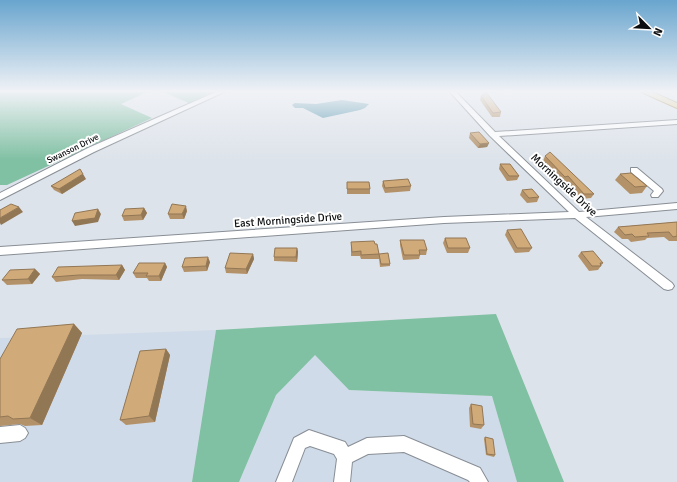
<svg xmlns="http://www.w3.org/2000/svg" width="677" height="482" font-family="Signika,sans-serif">
  <style>
    .built { fill: #d0dbe9 }
    .forest { fill: #80c0a3 }
    .water { fill: #4a8fa7 }
    .lines { fill: none; stroke-linecap: round; stroke-linejoin: round }
    .minor-casing { stroke: #888e95; stroke-width: 2 }
    .major-casing { stroke: #927430; stroke-width: 2 }
    .minor { fill: #fff; fill-rule: evenodd }
    .major { fill: #e9cd8d; fill-rule: evenodd }
    .wall { fill: #b49269 }
    .shaded-wall { fill: #927755 }
    .building { fill: #d1aa7a; stroke: #927755 }
    .labels { text-anchor: middle; dominant-baseline: central; stroke-width: 4; stroke-linejoin: round; paint-order: stroke }
    .far-street-label { font-size: 9px; fill: #0b0d0f; stroke: #fff }
    .street-label { font-size: 11px; fill: #0b0d0f; stroke: #fff }
  </style>
  <rect width="100%" height="100%" fill="#dde3ea"/>
  <g class="built">
    <path d="M216,330L192,482H0V338Z"/>
    <path d="M315,354L349,390L492,396L517,482H239L276,395Z"/>
  </g>
  <g class="forest">
    <path d="M0,92H147L121,104L152,118L7,185H0Z"/>
    <path d="M163,92H213L189,103Z"/>
    <path d="M496,314L564,482H517L492,396L349,390L315,355L276,395L239,482H192L216,330Z"/>
  </g>
  <path class="water" d="M342,100L369,104L365,108L360,110L323,118L303,108H295L292,105L295,103L316,104Z"/>
  <g class="lines">
    <defs>
      <g id="minor">
        <path d="M216,92H224L94,152L0,200V193L88,148Z"/>
        <path d="M450,92H456L495,132L677,120V124L499,136L579,212L677,203V209L586,217L672,283L674,286L672,289L668,290L664,289L575,218L444,223L0,255V247L444,217L569,212L490,136Z"/>
        <path d="M631,168H637L662,189L663,191L658,197H652L651,195L654,191L631,172Z"/>
        <path d="M20,425L25,428L28,433L25,438L20,441L0,443V427Z"/>
        <path d="M309,430L345,442L348,447L367,438L404,436L480,468L488,482H470L468,480L404,452L368,454L352,462L350,482H334L337,459L334,454L310,446L305,448L292,482H276L294,438Z"/>
      </g>
      <path id="major" d="M641,92H652L677,103V108Z"/>
    </defs>
    <use href="#minor" class="minor-casing"/>
    <use href="#major" class="major-casing"/>
    <use href="#minor" class="minor"/>
    <use href="#major" class="major"/>
  </g>
  <g class="wall">
    <path d="M481,96L501,112L500,117H492L480,100Z"/>
    <path d="M470,133L489,143L487,147L478,148L469,138Z"/>
    <path d="M545,156L594,194L591,198L581,199L565,181H562L543,161Z"/>
    <path d="M500,164L519,176L517,180L507,181L499,169Z"/>
    <path d="M620,174L647,186L642,193L630,194L615,180Z"/>
    <path d="M86,179L62,194L54,190L51,186Z"/>
    <path d="M383,181L411,186L410,191L385,193L382,186Z"/>
    <path d="M347,182L370,189V194H347Z"/>
    <path d="M522,190L539,197L537,202L527,203L520,195Z"/>
    <path d="M144,208L147,213L143,220L124,221L122,216Z"/>
    <path d="M187,211L184,219H170L168,214Z"/>
    <path d="M677,222V241H669L664,237L647,238L645,240L631,242L628,239H622L614,232L618,227Z"/>
    <path d="M507,230L532,248L529,252L515,253L505,235Z"/>
    <path d="M445,238L470,248L468,253H447L443,243Z"/>
    <path d="M400,240L427,250L426,255H420L419,259L403,260L400,245Z"/>
    <path d="M351,242L375,244L379,254L390,264V266L380,267L379,258V259H361L360,256H351Z"/>
    <path d="M297,248L298,252L297,262L274,261V257Z"/>
    <path d="M581,252L603,263L598,270L589,271L578,256Z"/>
    <path d="M253,254L254,259L247,274L226,273L225,268Z"/>
    <path d="M210,262L207,271L184,272L182,267Z"/>
    <path d="M165,263L167,267L161,281H149L147,278H136L133,273Z"/>
    <path d="M122,265L125,270L119,280L82,279L56,282L52,277Z"/>
    <path d="M35,269L40,274L32,284L7,285L2,280Z"/>
    <path d="M74,324L82,333L42,425L25,426L20,424L0,426V359Z"/>
    <path d="M166,349L170,355L155,422L126,425L120,420Z"/>
    <path d="M471,404L484,425L481,429L470,427L469,408Z"/>
    <path d="M485,437L495,455L494,457L486,455L484,439Z"/>
  </g>
  <g class="shaded-wall">
    <path d="M489,143L487,147L478,148L480,144Z"/>
    <path d="M83,174L86,179L62,194L59,189Z"/>
    <path d="M186,206L187,211L184,219L182,214Z"/>
    <path d="M19,207L23,212L1,225L0,223V218Z"/>
    <path d="M144,208L147,213L143,220L141,215Z"/>
    <path d="M98,209L101,214L98,222L75,226L72,221Z"/>
    <path d="M297,248L298,252L297,262L296,257Z"/>
    <path d="M253,254L254,259L247,274L246,269Z"/>
    <path d="M208,257L210,262L207,271L206,266Z"/>
    <path d="M165,263L167,267L161,281L159,276Z"/>
    <path d="M122,265L125,270L119,280L116,275Z"/>
    <path d="M35,269L40,274L32,284L28,279Z"/>
    <path d="M74,324L82,333L42,425L30,418Z"/>
    <path d="M166,349L170,355L155,422L149,416Z"/>
  </g>
  <g class="building">
    <path d="M486,92L501,112L493,113L481,96Z"/>
    <path d="M479,132L489,143L480,144L470,133Z"/>
    <path d="M550,152L594,194H584L568,176L565,177L545,156Z"/>
    <path d="M500,164H510L519,176H509Z"/>
    <path d="M80,169L83,174L59,189L51,186Z"/>
    <path d="M631,173L647,186L635,187L620,174Z"/>
    <path d="M408,179L411,186L385,188L383,181Z"/>
    <path d="M347,182H369L370,189H347Z"/>
    <path d="M532,189L539,197L529,198L522,190Z"/>
    <path d="M11,204L19,207L0,218V210Z"/>
    <path d="M172,204L186,206L182,214H168Z"/>
    <path d="M144,208L141,215L122,216L125,209Z"/>
    <path d="M98,209L95,218L72,221L75,213Z"/>
    <path d="M677,222V236L673,237L669,232L647,233L649,236L635,237L632,234L625,235L618,227Z"/>
    <path d="M521,229L532,248H517L507,230Z"/>
    <path d="M445,238H466L470,248H448Z"/>
    <path d="M400,240H424L427,250H419L420,255H404Z"/>
    <path d="M374,241L375,244H377L379,254L361,255V251L352,252L351,242Z"/>
    <path d="M275,248H297L296,257H274Z"/>
    <path d="M593,251L603,263H600L601,266H592L581,252Z"/>
    <path d="M230,253L253,254L246,269L225,268Z"/>
    <path d="M388,253L390,264H381L379,254Z"/>
    <path d="M208,257L206,266L182,267L185,258Z"/>
    <path d="M139,263H165L159,276H146L148,273H133Z"/>
    <path d="M122,265L116,275H79L52,277L58,267Z"/>
    <path d="M35,269L28,279L2,280L10,270Z"/>
    <path d="M74,324L30,418L13,419L8,416L0,417V359L17,329Z"/>
    <path d="M166,349L149,416L120,420L140,351Z"/>
    <path d="M471,404L482,406L484,425L473,424Z"/>
    <path d="M485,437L493,439L495,455L487,454Z"/>
  </g>
  <linearGradient id="sky" x2="0" y2="1"><stop stop-color="#69a5ce"/><stop offset="0.57" stop-color="#f0f2f6"/><stop offset="1" stop-color="#f0f2f6" stop-opacity="0"/></linearGradient>
  <rect width="677" height="160" fill="url(#sky)"/>
  <g class="labels">
    <g class="far-street-label">
      <text transform="translate(73 149) rotate(-26)">Swanson Drive</text>
    </g>
    <g class="street-label">
      <text transform="translate(564 185) rotate(43)">Morningside Drive</text>
      <text transform="translate(288 220) rotate(-4)">East Morningside Drive</text>
    </g>
  </g>
  <g transform="translate(649 28) rotate(114)" stroke="#ffffff" stroke-width="3" paint-order="stroke">
  <path d="M0-3L7 15L0 10L-7 15Z" fill="#0b0d0f"/>
  <text y="-6" font-size="11" font-weight="bold" text-anchor="middle" fill="#0b0d0f">N</text>
  </g>
</svg>
